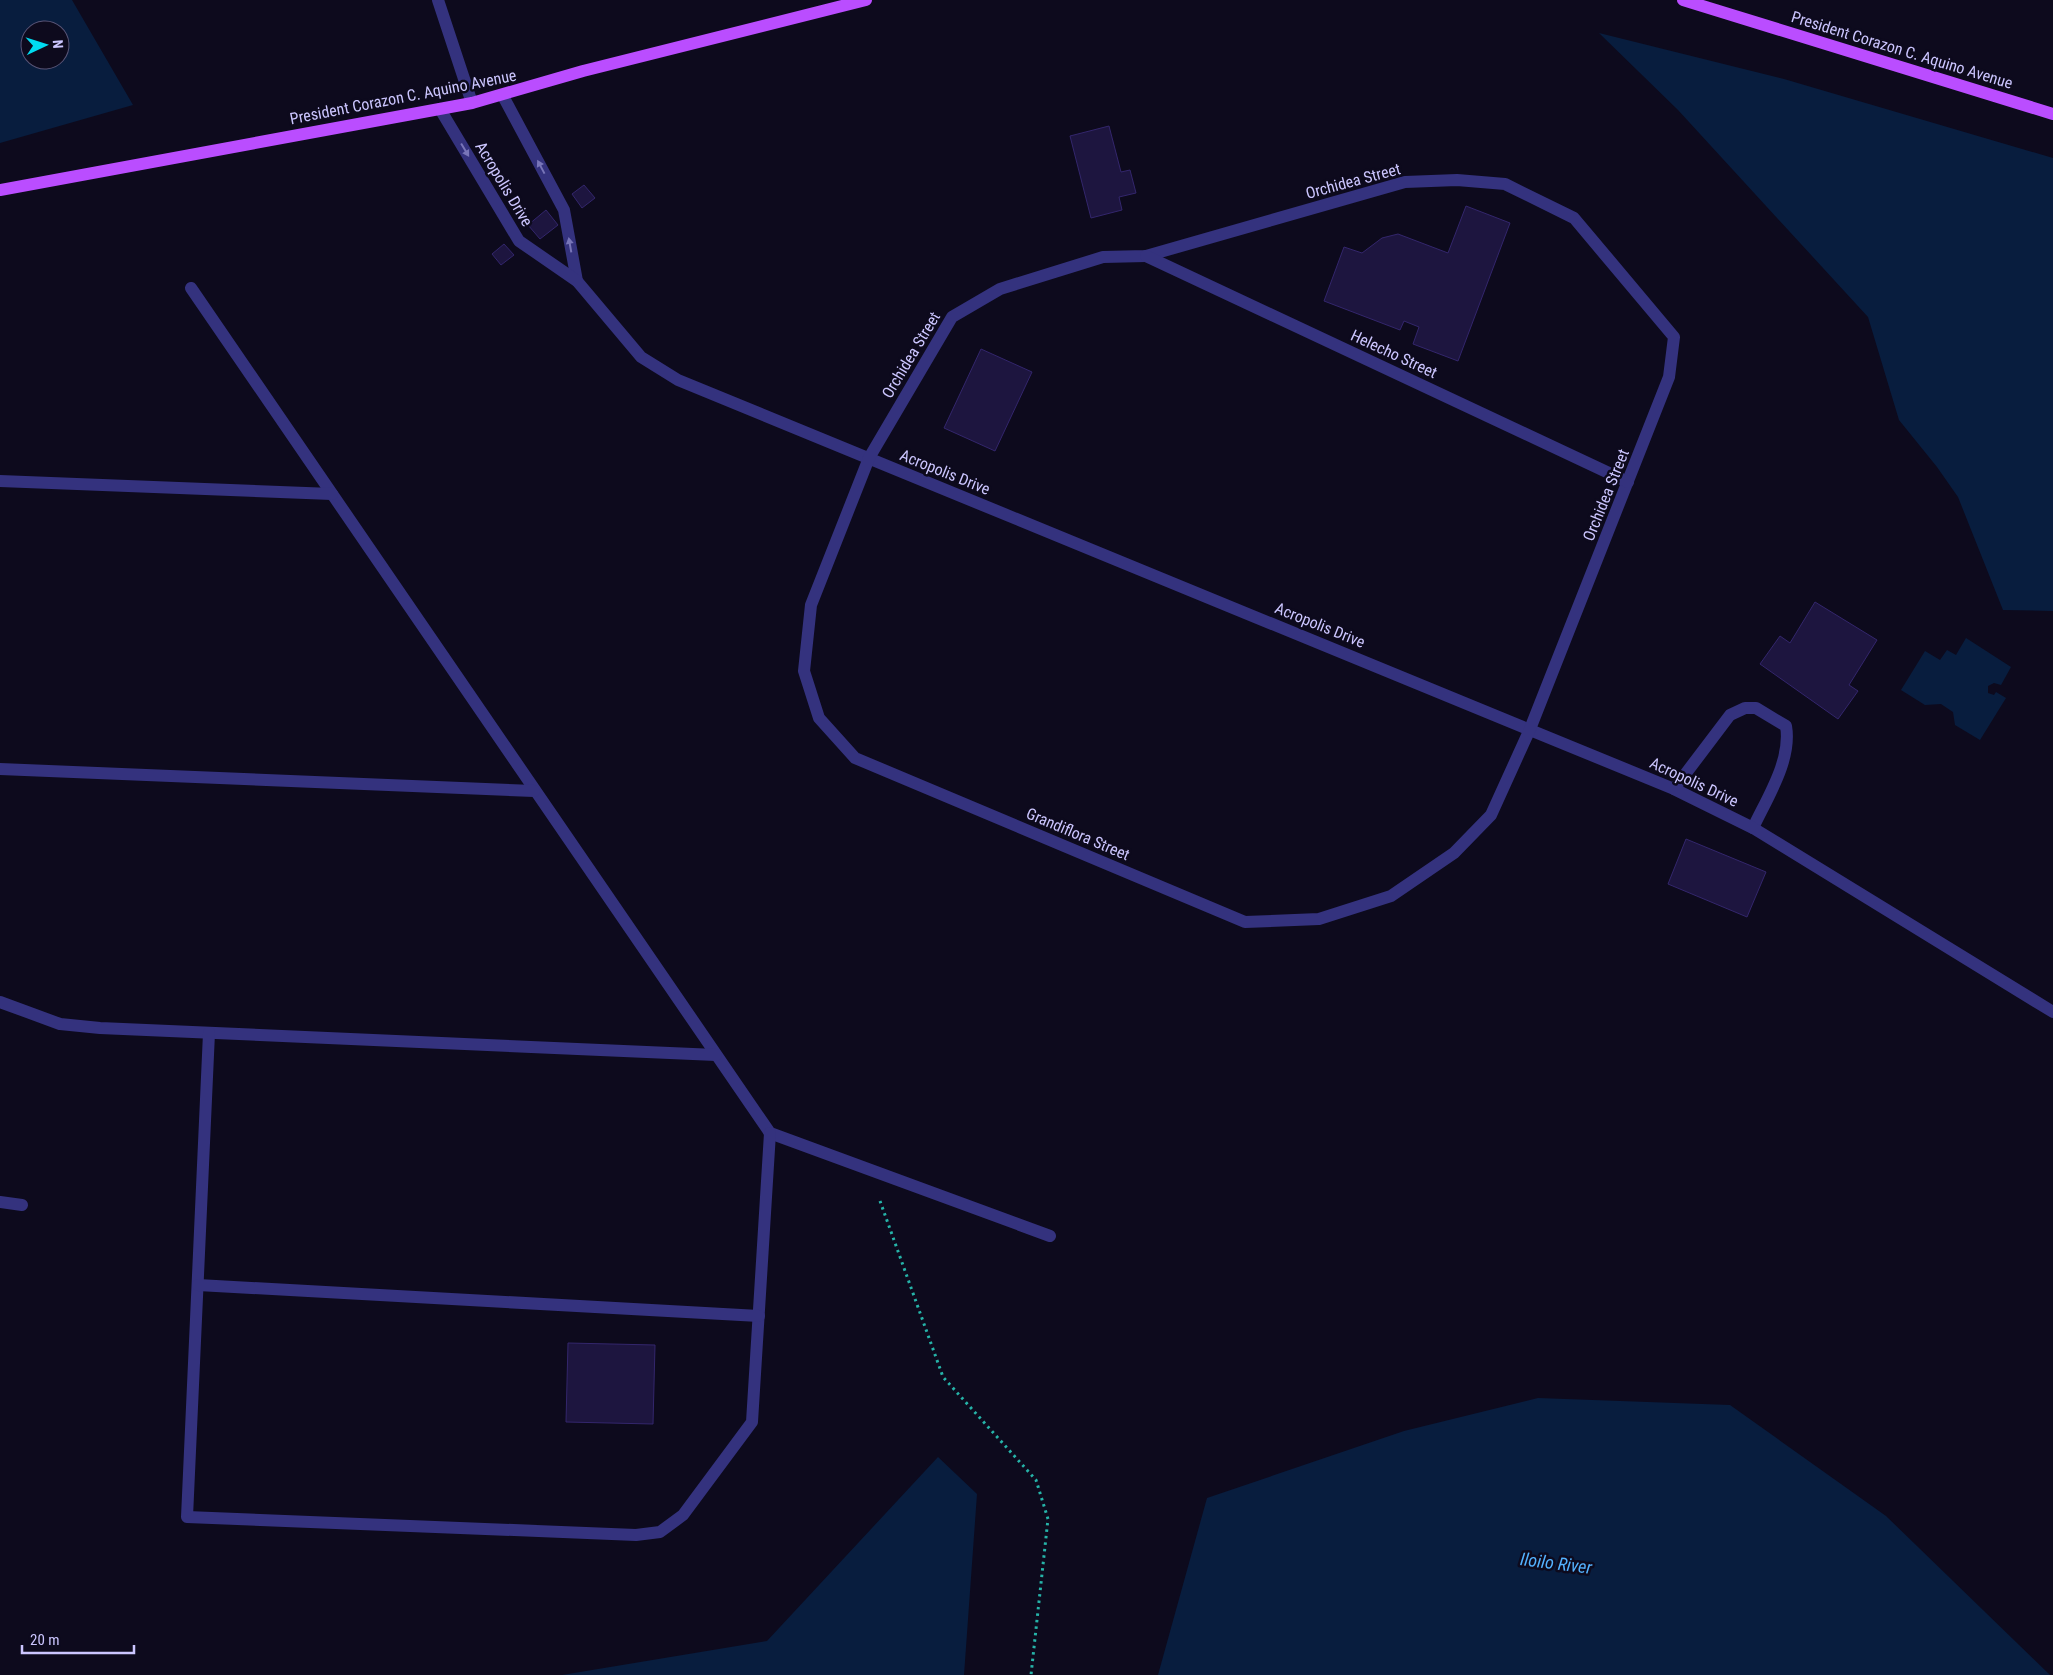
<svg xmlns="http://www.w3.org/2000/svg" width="2053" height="1675" font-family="'Roboto Condensed',sans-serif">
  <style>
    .water { fill: #081d3e; fill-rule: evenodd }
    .building { fill: #1d153f; stroke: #33266c }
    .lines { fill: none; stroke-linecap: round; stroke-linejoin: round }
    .path { stroke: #26b3a8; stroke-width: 3; stroke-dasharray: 2.5 4; stroke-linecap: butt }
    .service { stroke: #34327e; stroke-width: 12 }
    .minor { stroke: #34327e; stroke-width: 12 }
    .primary { stroke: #ba4dff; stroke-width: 12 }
    .oneway { fill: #7875b8 }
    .labels { text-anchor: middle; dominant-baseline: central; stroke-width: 5; stroke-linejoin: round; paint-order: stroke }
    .street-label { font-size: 16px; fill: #ccc6ff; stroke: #0d0a1d }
    .water-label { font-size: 18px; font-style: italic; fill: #54b2ff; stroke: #0d0a1d }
  </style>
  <rect width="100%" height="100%" fill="#0d0a1d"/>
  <g class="water">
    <path d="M0,0H72L133,105L0,143ZM30,30H60V60H30Z"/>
    <path d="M1599,33L1784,79L2053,158V611L2003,610L1958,497L1937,467L1899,420L1868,317L1678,110Z"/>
    <path d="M1966,638L2011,667L2001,685L1994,683L1988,686V693L1994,695L1996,692L2006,698L1980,740L1955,725L1953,712L1941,704L1925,705L1901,690L1925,651L1940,660L1947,650L1956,655Z"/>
    <path d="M1538,1398L1730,1405L1886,1516L2050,1675H1158L1207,1498L1404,1431Z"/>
    <path d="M938,1457L977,1494L964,1675H562L767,1641Z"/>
  </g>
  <g class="building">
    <path d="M1109,126L1121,172L1130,170L1136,193L1119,197L1122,210L1091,218L1070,136Z"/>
    <path d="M584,185L595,198L582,208L572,194Z"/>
    <path d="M1466,206L1510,223L1458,361L1413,344L1419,327L1404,321L1400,330L1324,301L1344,247L1362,253L1382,238L1398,234L1448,253Z"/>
    <path d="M546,210L558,225L540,239L528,225Z"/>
    <path d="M504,244L514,255L501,265L492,254Z"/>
    <path d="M981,349L1032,372L995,451L944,428Z"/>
    <path d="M1815,602L1877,640L1849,685L1858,691L1838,719L1760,664L1780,636L1790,643Z"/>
    <path d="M1686,839L1766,872L1747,917L1668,884Z"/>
    <path d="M568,1343L655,1345L653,1424L566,1422Z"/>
  </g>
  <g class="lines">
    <path class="path" d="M880,1201L943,1377L1036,1480L1048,1519L1031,1675"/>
    <g class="service">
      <path d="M438,0L472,103"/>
      <path d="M1674,789L1730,715L1745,708H1756L1786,726C1792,760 1767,798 1753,828"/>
    </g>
    <g class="minor">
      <path d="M503,96L564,210L577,281"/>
      <path d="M440,109L519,241L577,281L641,357L678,380L1674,789L1753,828L2053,1012"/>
      <path d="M1457,180L1505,184L1574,218L1674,337L1669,377L1530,729L1491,815L1454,853L1391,896L1319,919L1245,922L855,758L819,718L804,671L811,605L869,458L952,317L1000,289L1103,257L1146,256L1405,182Z"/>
      <path d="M1146,256L1628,482"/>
      <path d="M191,288L770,1133L1050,1236"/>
      <path d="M0,481L332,494"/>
      <path d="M0,769L534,791"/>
      <path d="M0,1002L60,1024L100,1028L716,1055"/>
      <path d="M209,1033L187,1517L636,1535L660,1532L683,1515L752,1422L770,1133"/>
      <path d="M0,1202L22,1205"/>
      <path d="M198,1285L759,1316"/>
    </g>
    <g class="primary">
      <path d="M1683,0L2053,114"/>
      <path d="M0,190L472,103L583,71L866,0"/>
    </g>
  </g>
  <defs><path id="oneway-solid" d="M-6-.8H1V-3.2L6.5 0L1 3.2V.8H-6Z" transform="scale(1.25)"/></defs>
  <g class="oneway">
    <use href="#oneway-solid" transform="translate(465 150) rotate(59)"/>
    <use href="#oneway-solid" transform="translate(541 167) rotate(-118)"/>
    <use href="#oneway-solid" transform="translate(570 245) rotate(-100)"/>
  </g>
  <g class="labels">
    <g class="street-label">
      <text transform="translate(1902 50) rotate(17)">President Corazon C. Aquino Avenue</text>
      <text transform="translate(403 97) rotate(-11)">President Corazon C. Aquino Avenue</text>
      <text transform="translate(1353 181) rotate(-15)">Orchidea Street</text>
      <text transform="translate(504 184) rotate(59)">Acropolis Drive</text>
      <text transform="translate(1394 354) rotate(25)">Helecho Street</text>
      <text transform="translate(911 355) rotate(-59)">Orchidea Street</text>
      <text transform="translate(945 472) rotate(22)">Acropolis Drive</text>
      <text transform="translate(1606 495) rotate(-68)">Orchidea Street</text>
      <text transform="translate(1320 625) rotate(22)">Acropolis Drive</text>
      <text transform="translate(1694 782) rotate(25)">Acropolis Drive</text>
      <text transform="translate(1078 834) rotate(23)">Grandiflora Street</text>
    </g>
    <g class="water-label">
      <text transform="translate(1556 1563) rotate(7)">Iloilo River</text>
    </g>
  </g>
  <g transform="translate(45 45) rotate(86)"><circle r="24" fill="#0d0a1d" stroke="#595577"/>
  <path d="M0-4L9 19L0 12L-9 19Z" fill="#00dcf1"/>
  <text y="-8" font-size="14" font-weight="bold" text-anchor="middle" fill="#ccc6ff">N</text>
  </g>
  <path d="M22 1645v8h112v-8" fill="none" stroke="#ccc6ff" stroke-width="2.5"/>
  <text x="30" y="1645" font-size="15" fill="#ccc6ff" stroke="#0d0a1d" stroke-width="4" paint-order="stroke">20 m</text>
</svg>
